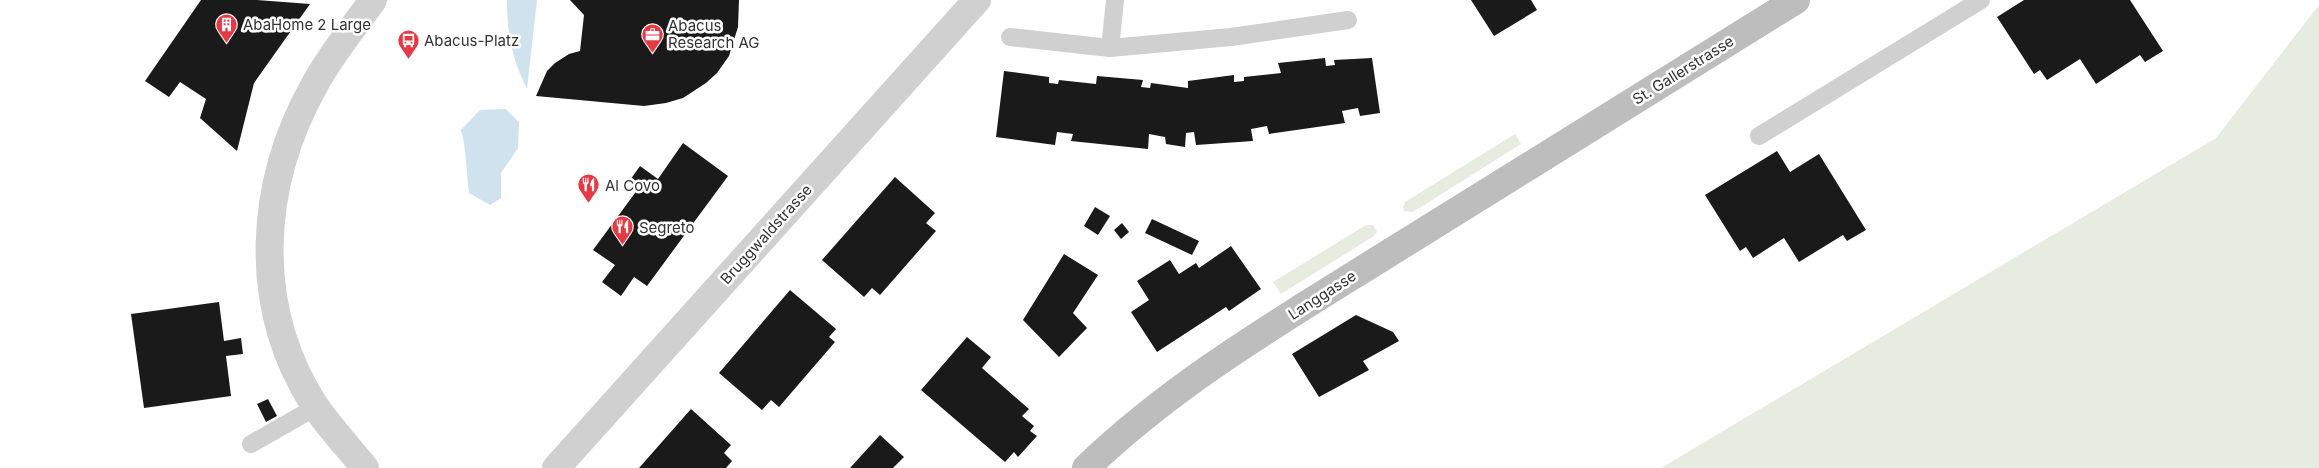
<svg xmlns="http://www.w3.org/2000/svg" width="2319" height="468" font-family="Inter,sans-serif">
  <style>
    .green { fill: #e6ecdf }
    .water { fill: #cfe2ee }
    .building { fill: #1a1a1a }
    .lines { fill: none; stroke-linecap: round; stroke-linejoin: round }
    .lane { stroke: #d0d0d0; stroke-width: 18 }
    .street { stroke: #d0d0d0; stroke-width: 28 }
    .secondary { stroke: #bdbdbd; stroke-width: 28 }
    .labels { text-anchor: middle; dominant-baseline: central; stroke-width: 5; stroke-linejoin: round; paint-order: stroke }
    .poi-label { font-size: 15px; fill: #333; stroke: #fff; text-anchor: start }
    .street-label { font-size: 15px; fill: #333; stroke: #fff }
  </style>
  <rect width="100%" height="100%" fill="#fff"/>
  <g class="green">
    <path d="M2319,5V468H1661L2216,138Z"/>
    <path d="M1515,134L1521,144L1413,212L1404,211L1403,207L1405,202Z"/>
    <path d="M1366,225H1373L1377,232L1374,236L1281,294L1273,282Z"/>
  </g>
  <g class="water">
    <path d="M507,0H537L527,89C512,59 507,34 507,0Z"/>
    <path d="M506,109L519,122L518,148L501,173V198L490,205L469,193C466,172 467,151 461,130L480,110Z"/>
  </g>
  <g class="building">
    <path d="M201,0H257L310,4L254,83L237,151L200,118L206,99L180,82L169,97L145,81Z"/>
    <path d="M570,0H739L738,27L729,56L717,73L706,83L683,98L666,103L644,106L536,96L547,71L555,63L569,54L580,51L584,15Z"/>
    <path d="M1471,0H1531L1537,10L1494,36Z"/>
    <path d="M2024,0H2130L2163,51L2145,62L2140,55L2096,84L2080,59L2047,80L2040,70L2034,74L1997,17Z"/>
    <path d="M1325,58L1326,66L1335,65L1334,60L1372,58L1380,113L1360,116L1358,108L1342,111L1345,123L1269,134L1267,126L1251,129L1253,141L1196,145L1194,132L1186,133L1185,147L1166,144L1165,137L1149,134L1148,149L1071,141L1073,134L1057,132L1055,145L996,137L1004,71L1049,77V83L1058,84L1059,80L1096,84L1097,76L1143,80L1141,87L1150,88L1151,83L1188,88V81L1234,75V82L1244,81V77L1281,73L1278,63Z"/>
    <path d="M683,143L728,176L647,286L634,277L621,296L602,282L615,265L593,250L638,189L628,183L640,166L658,179Z"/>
    <path d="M1777,151L1790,172L1819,154L1866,230L1847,241L1843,235L1799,262L1784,238L1753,258L1746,247L1740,251L1705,195Z"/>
    <path d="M895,177L935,213L926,223L936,231L880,295L872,288L864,297L822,260Z"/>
    <path d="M1095,207L1110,216L1098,235L1084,226Z"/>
    <path d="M1152,219L1199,241L1192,255L1145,233Z"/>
    <path d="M1122,223L1129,232L1121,239L1114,230Z"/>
    <path d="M1231,246L1261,289L1229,311L1226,307L1157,352L1131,312L1149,300L1137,281L1170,260L1179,274L1196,263L1199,268Z"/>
    <path d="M1064,254L1098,275L1073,313L1087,328L1059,357L1023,320Z"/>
    <path d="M790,290L836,329L829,337L835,342L779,407L771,400L762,410L719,373Z"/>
    <path d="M219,302L224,341L241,338L243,354L226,356L231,396L144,408L131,314Z"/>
    <path d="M1356,315L1393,332L1399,341L1363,361L1369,370L1319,397L1292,354Z"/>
    <path d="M967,337L991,357L982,368L1029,409L1022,416L1034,426L1030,431L1037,436L1018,457L1014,452L1005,462L921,390Z"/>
    <path d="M268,399L277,416L266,422L257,404Z"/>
    <path d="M691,409L731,445L724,453L732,461L726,468H639Z"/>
    <path d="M880,435L904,457L893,468H850Z"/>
  </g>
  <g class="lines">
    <g class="lane">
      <path d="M1010,37L1110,48L1231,37L1348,20"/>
      <path d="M1110,48L1115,0"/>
      <path d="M1759,136L1981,0"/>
      <path d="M251,444L316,407"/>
    </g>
    <g class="street">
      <path d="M365,468C349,448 330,428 315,406C251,307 258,185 315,84C331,54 354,27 373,0"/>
      <path d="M556,468L977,0"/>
    </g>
    <path class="secondary" d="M1086,468C1172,385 1277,323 1378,260C1517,172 1657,87 1796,0"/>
  </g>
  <defs>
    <symbol id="building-pin" viewBox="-11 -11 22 30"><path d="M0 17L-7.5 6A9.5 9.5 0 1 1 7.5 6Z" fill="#e63946" stroke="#fff"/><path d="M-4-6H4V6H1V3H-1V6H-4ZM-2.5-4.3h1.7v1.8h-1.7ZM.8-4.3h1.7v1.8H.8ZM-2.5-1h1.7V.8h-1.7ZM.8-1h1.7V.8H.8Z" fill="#fff"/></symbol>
    <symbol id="office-pin" viewBox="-11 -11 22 30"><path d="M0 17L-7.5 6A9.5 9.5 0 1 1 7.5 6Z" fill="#e63946" stroke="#fff"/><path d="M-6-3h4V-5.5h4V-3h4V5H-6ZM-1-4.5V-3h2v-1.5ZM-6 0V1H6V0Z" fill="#fff"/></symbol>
    <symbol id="bus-pin" viewBox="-11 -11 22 30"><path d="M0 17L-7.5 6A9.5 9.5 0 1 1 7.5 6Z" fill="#e63946" stroke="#fff"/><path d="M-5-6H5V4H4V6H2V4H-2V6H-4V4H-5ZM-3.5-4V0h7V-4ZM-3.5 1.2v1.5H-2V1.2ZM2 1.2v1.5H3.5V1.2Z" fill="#fff"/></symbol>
    <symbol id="restaurant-pin" viewBox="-11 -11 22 30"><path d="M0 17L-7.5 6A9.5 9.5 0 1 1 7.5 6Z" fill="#e63946" stroke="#fff"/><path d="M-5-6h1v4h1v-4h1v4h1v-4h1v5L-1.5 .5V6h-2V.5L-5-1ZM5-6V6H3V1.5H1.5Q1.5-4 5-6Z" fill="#fff"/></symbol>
  </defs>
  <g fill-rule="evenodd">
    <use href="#building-pin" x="214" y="12" width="25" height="34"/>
    <use href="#office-pin" x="640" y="22" width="25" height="34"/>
    <use href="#bus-pin" x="396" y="28" width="25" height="34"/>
    <use href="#restaurant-pin" x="576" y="172" width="25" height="34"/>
    <use href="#restaurant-pin" x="610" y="214" width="25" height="34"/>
  </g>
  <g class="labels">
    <g class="poi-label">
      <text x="243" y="24">AbaHome 2 Large</text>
      <text x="668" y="25">Abacus<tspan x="668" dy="17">Research AG</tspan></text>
      <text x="424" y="40">Abacus-Platz</text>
      <text x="605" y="185">Al Covo</text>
      <text x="639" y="227">Segreto</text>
    </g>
    <g class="street-label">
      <text transform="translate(1683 70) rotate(-32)">St. Gallerstrasse</text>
      <text transform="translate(766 234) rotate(-48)">Bruggwaldstrasse</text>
      <text transform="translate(1322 295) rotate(-33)">Langgasse</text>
    </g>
  </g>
</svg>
